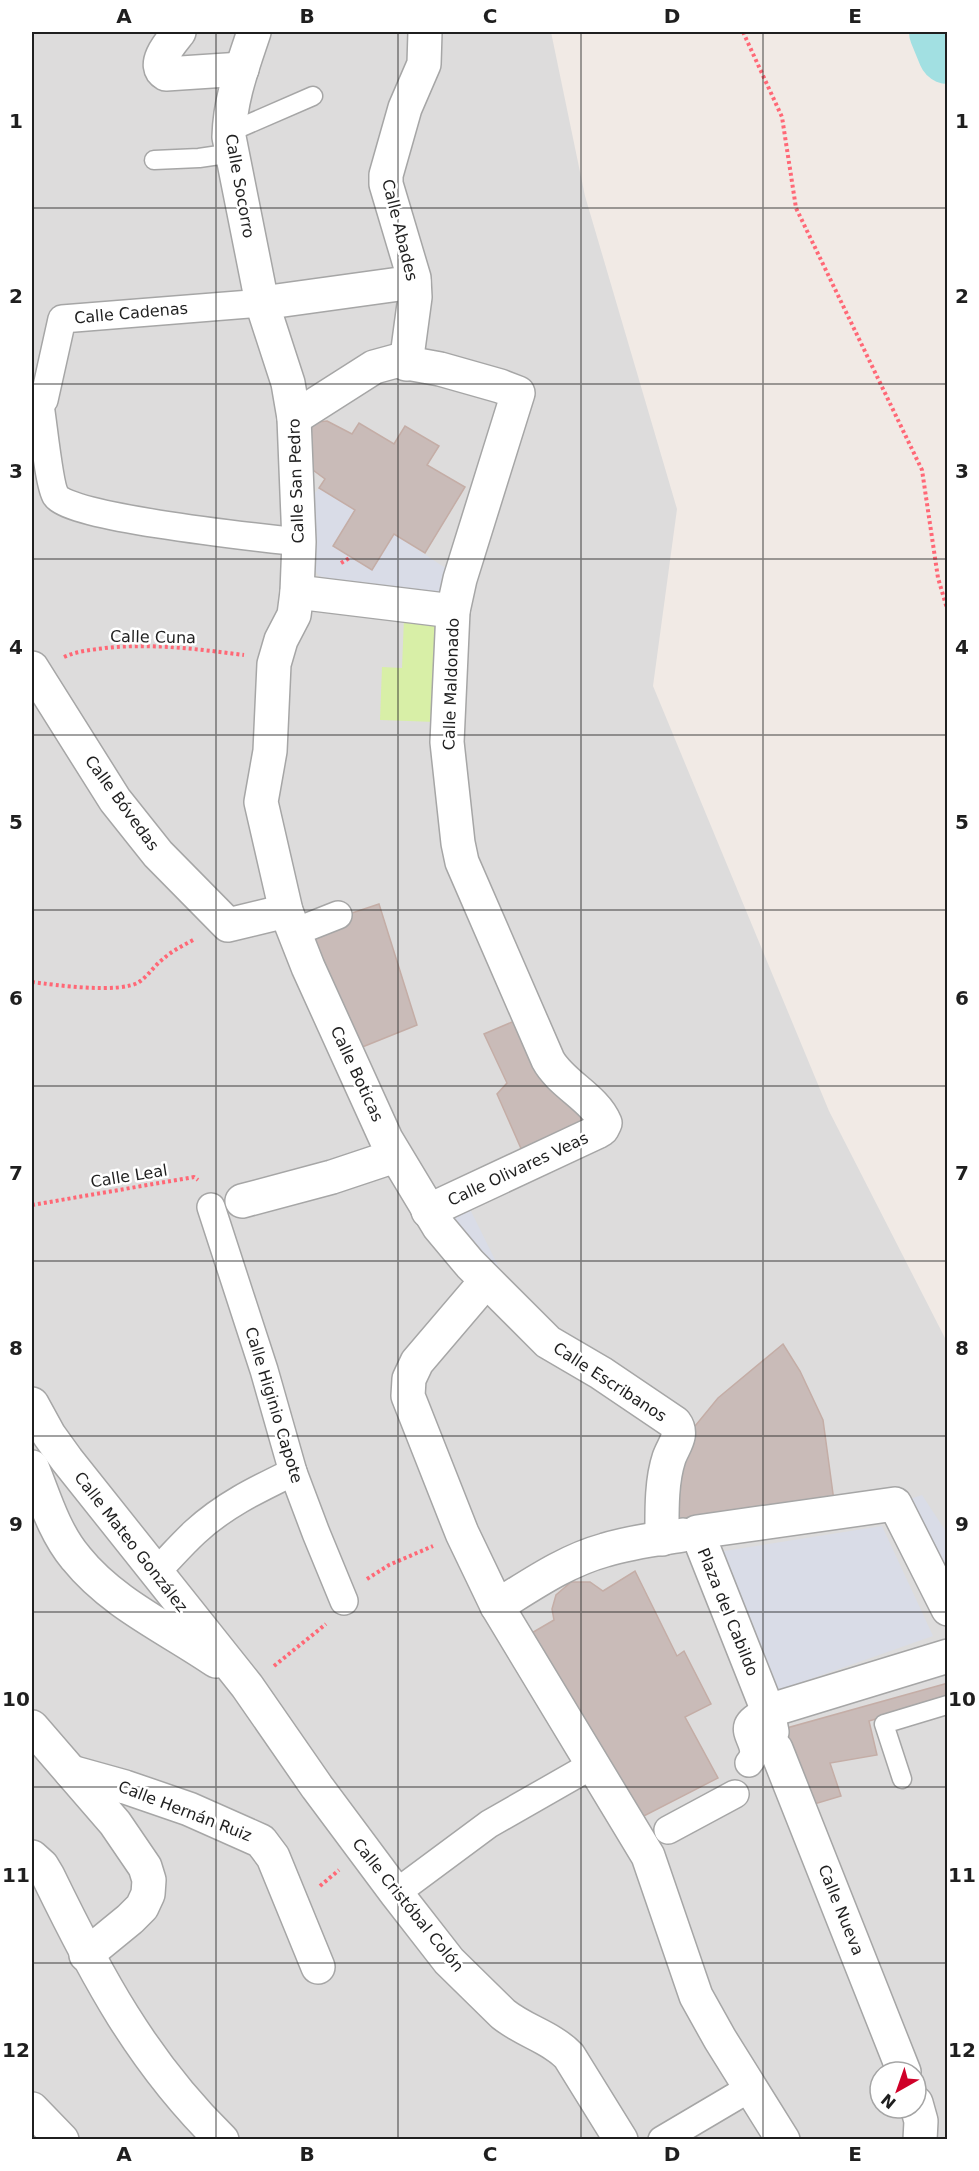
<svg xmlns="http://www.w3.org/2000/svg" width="979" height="2171" font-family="'DejaVu Sans',sans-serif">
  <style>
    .residential { fill: #dddcdc; fill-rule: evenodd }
    .grass { fill: #d8efa7 }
    .plaza { fill: #d9dce7 }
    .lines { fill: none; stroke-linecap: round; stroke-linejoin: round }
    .river { stroke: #a2e0e2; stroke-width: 60 }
    .building { fill: #c9bbb8; stroke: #c4ada6; stroke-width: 1.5 }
    .service-casing { stroke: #a6a6a6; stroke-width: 21 }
    .pedestrian-casing { stroke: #a6a6a6; stroke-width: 30 }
    .minor-casing { stroke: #a6a6a6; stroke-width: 36 }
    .path { stroke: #ff6876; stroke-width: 4; stroke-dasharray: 3 3; stroke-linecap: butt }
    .service { stroke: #fff; stroke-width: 18 }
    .pedestrian { stroke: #fff; stroke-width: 27 }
    .minor { stroke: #fff; stroke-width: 33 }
    .grid { fill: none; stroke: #1f1f1f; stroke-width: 1.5; stroke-opacity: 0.55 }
    .labels { text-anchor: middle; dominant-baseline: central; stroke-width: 5; stroke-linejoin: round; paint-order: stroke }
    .street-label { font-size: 16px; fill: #1f1f1f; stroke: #fff }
    .neatline { fill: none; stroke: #1f1f1f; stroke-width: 2 }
    .grid-label { font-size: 20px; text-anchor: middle; font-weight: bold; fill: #1f1f1f }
  </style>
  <rect width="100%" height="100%" fill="#f1eae5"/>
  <path class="residential" d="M32,32H551L585,196L677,509L653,686L829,1111L947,1342V2139L32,2140ZM880,2072H916V2108H880Z"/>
  <path class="grass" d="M404,618L440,620L436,722L380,720L382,667L402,668Z"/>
  <g class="plaza">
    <path d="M319,488L355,510L333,546L394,534L447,569L440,594L333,580L319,576L312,566L311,498Z"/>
    <path d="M463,1195L508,1286L439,1227Z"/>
    <path d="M922,1495L947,1533V1609L895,1504Z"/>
    <path d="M882,1526L933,1636L762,1696L705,1554Z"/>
  </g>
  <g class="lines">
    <path class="river" d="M939,32L948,54"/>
  </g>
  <g class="building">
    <path d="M327,421L352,434L359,423L394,444L405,426L439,446L427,465L465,487L425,553L394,534L372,570L333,546L355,510L319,488L325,479L302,462L306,428L318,422Z"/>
    <path d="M379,904L417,1025L350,1052L301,930Z"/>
    <path d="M519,1019L594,1122L523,1153L497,1094L507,1083L484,1034Z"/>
    <path d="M783,1344L800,1371L823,1420L834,1501L668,1527L686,1437L718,1398Z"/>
    <path d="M635,1571L677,1656L684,1651L711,1704L685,1717L718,1778L636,1820L523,1638L554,1620L552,1609L556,1595L571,1582H590L603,1591Z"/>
    <path d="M948,1683V1707L946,1698L869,1721L877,1755L830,1763L841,1796L808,1806L758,1736Z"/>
  </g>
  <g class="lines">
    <defs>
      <g id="service">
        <path d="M230,132L313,96"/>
        <path d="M154,160L199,158L233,153"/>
        <path d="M902,1779L884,1724L947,1705"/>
      </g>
      <g id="pedestrian">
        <path d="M40,405C43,422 49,486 56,496C70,518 264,538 299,542"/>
        <path d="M32,408L40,405L44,400L62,319L262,303"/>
        <path d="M295,932L338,915"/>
        <path d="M211,1207L264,1370L293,1472L316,1533L344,1601"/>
        <path d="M156,1572C169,1559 181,1545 195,1532C224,1505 258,1489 293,1472"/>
        <path d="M749,1763C767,1742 724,1728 768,1711"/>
        <path d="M668,1830L735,1794"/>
        <path d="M396,1893L489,1824L594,1764"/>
        <path d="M662,2140L750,2088"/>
      </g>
      <g id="minor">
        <path d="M179,32C172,41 150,65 166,74L242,69"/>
        <path d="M254,32C242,68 230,99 229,137L262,303L288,383L294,418L299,542L297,592L294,615L281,640L274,664L270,751L261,802L286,911L308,967L386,1139L439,1227L470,1264L548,1342L601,1373L675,1423C684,1435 673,1446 669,1458C661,1482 662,1513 662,1539"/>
        <path d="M262,303L414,282"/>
        <path d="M406,364L415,297L414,278L386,184V175L405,108L424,64L425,32"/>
        <path d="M294,418L374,367L396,361L440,369L500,386L518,393L460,579L453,611L447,742L458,843L462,862L548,1060C561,1084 595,1098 605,1123L602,1129L597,1132L428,1211"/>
        <path d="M297,592L453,611"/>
        <path d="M32,668L115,800L158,854L228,925L286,911"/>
        <path d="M242,1201L332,1177L395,1156"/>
        <path d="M486,1281L417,1362L409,1379L408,1396L462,1533L497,1606L648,1856L696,1996L720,2039L783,2140"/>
        <path d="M32,1404L49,1435L67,1460L247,1686L317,1787L396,1893L449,1961L503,2014C524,2031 551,2037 569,2056L621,2140"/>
        <path d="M32,1467C44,1497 54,1532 76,1558C113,1604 168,1628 216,1661"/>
        <path d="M497,1606C531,1585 565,1561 605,1550C630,1542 657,1539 683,1535"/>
        <path d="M768,1711L948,1656"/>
        <path d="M32,1727L115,1823L145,1867L149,1880L148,1894L142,1907L130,1919L86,1955"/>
        <path d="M772,1732L768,1711L697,1532L895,1504L948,1609"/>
        <path d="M776,1749L904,2072"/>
        <path d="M71,1772L125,1787L189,1809L261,1841L273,1857L318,1967"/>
        <path d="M32,1857L42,1866L48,1876C96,1975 142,2062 222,2140"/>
        <path d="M916,2103L921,2121L920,2140"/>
        <path d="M32,2109L62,2140"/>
      </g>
    </defs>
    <use href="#service" class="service-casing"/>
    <use href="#pedestrian" class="pedestrian-casing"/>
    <use href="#minor" class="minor-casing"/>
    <g class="path">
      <path d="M743,32L782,117L796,208L922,470L938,578L948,612"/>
      <path d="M341,563L351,557"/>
      <path d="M64,657C77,651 91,650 105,648C152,643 197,649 244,655"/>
      <path d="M32,982C55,985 120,994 139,982C148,976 154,966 163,959C172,951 184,945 195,939"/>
      <path d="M32,1205L194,1177L198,1180"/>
      <path d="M367,1579L389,1565L433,1546"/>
      <path d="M274,1666L326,1624"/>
      <path d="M320,1886L339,1870"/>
    </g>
    <use href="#service" class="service"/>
    <use href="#pedestrian" class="pedestrian"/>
    <use href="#minor" class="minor"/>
  </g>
  <path class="grid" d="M216,32V2140M398,32V2140M581,32V2140M763,32V2140M32,208H948M32,384H948M32,559H948M32,735H948M32,910H948M32,1086H948M32,1261H948M32,1436H948M32,1612H948M32,1787H948M32,1963H948"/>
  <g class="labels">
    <g class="street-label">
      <text transform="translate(240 186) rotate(80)">Calle Socorro</text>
      <text transform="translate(400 230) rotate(76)">Calle Abades</text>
      <text transform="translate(131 313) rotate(-5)">Calle Cadenas</text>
      <text transform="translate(296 481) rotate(-92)">Calle San Pedro</text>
      <text transform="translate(153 637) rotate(1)">Calle Cuna</text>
      <text transform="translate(451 684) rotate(-88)">Calle Maldonado</text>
      <text transform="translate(122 803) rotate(54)">Calle Bóvedas</text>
      <text transform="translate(357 1074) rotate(65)">Calle Boticas</text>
      <text transform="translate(518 1169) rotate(-25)">Calle Olivares Veas</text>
      <text transform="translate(129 1176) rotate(-9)">Calle Leal</text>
      <text transform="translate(610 1382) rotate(33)">Calle Escribanos</text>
      <text transform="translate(274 1405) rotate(73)">Calle Higinio Capote</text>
      <text transform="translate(131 1542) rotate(52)">Calle Mateo González</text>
      <text transform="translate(728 1612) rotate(68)">Plaza del Cabildo</text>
      <text transform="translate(185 1811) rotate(21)">Calle Hernán Ruiz</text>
      <text transform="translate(408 1905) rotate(51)">Calle Cristóbal Colón</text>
      <text transform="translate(841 1910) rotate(68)">Calle Nueva</text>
    </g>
  </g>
  <rect width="979" height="2171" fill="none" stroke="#ffffff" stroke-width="66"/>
  <g transform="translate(898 2090) rotate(220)"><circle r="28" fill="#ffffff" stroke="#a5a5a5" stroke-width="1.5"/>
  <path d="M0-4.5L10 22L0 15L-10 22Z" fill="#cf0028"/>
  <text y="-9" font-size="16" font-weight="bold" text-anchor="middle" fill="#1f1f1f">N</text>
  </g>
  <rect x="33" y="33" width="913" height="2105" class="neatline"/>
  <g class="grid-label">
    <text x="124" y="23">A</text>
    <text x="307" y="23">B</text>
    <text x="490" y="23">C</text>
    <text x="672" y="23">D</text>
    <text x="855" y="23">E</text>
    <text x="16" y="128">1</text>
    <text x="962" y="128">1</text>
    <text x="16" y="303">2</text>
    <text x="962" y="303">2</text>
    <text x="16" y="478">3</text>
    <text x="962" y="478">3</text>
    <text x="16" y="654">4</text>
    <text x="962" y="654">4</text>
    <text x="16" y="829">5</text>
    <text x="962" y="829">5</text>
    <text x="16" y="1005">6</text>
    <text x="962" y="1005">6</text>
    <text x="16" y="1180">7</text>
    <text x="962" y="1180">7</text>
    <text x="16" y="1355">8</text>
    <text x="962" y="1355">8</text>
    <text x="16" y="1531">9</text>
    <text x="962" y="1531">9</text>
    <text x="16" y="1706">10</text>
    <text x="962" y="1706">10</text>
    <text x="16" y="1882">11</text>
    <text x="962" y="1882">11</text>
    <text x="16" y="2057">12</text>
    <text x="962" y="2057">12</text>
    <text x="124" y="2161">A</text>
    <text x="307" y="2161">B</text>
    <text x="490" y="2161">C</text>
    <text x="672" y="2161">D</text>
    <text x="855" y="2161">E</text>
  </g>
</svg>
